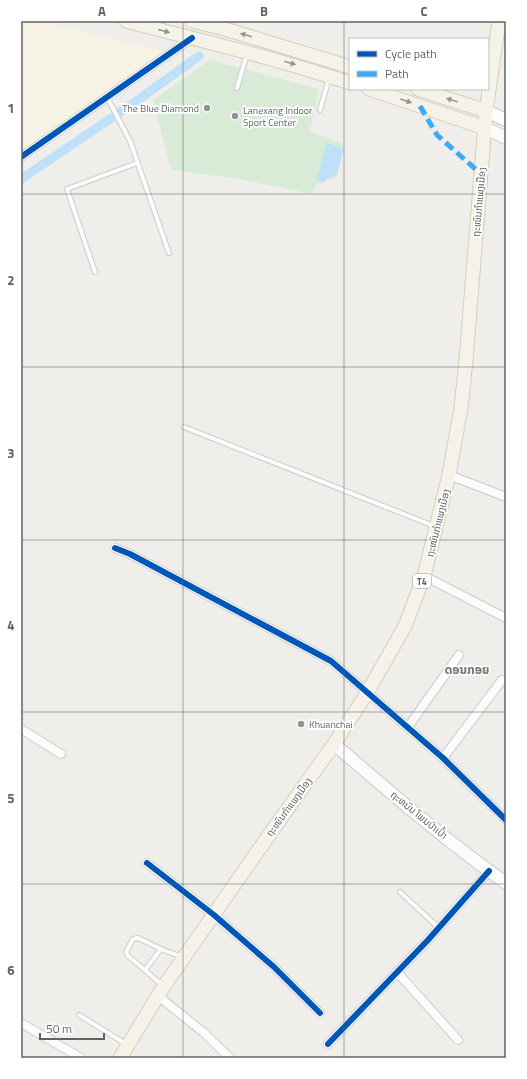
<svg xmlns="http://www.w3.org/2000/svg" width="527" height="1079" font-family="'Titillium Web','Noto Sans Lao',sans-serif">
  <style>
    .commercial { fill: #f7f3e4 }
    .green { fill: #d8ebd6 }
    .water { fill: #bfe0f9 }
    .lines { fill: none; stroke-linecap: round; stroke-linejoin: round }
    .canal { stroke: #bfe0f9; stroke-width: 9 }
    .lane-casing { stroke: #cbcccc; stroke-width: 6 }
    .street-casing { stroke: #cbcccc; stroke-width: 10 }
    .secondary-casing { stroke: #cacacb; stroke-width: 14 }
    .primary-casing { stroke: #d7ceb8; stroke-width: 15 }
    .lane { stroke: #fdfcfc; stroke-width: 4 }
    .street { stroke: #fdfcfc; stroke-width: 8 }
    .secondary { stroke: #fdfcfc; stroke-width: 12 }
    .primary { stroke: #f4f2e9; stroke-width: 13 }
    .quiet { stroke: #3fa9f5; stroke-width: 5; stroke-dasharray: 10 5; stroke-linecap: butt }
    .cycleway-casing { stroke: #fff; stroke-width: 8 }
    .cycleway { stroke: #0057b8; stroke-width: 6 }
    .oneway { fill: #939595 }
    .grid { fill: none; stroke: #5f6368; stroke-width: 1; stroke-opacity: 0.55 }
    .poi-dot { fill: #919496; stroke: #fff; stroke-width: 1.5 }
    .labels { text-anchor: middle; dominant-baseline: central; stroke-width: 3.5; stroke-linejoin: round; paint-order: stroke }
    .shield { fill: #fff; stroke: #8f9295; stroke-width: 1 }
    .shield-label { font-size: 9px; font-weight: bold; fill: #5f6368 }
    .poi-label { font-size: 10px; fill: #5f6368; stroke: #fff; text-anchor: start }
    .street-label { font-size: 10px; fill: #5f6368; stroke: #fff }
    .quarter-label { font-size: 12px; font-weight: bold; fill: #70757a; stroke: #fff }
    .neatline { fill: none; stroke: #5f6368; stroke-width: 1.5 }
    .grid-label { font-size: 13px; text-anchor: middle; font-weight: bold; fill: #5f6368 }
  </style>
  <rect width="100%" height="100%" fill="#efeeea"/>
  <path class="commercial" d="M21,21H41L163,51L21,153Z"/>
  <path class="green" d="M210,60L319,89L310,131L344,144L337,177C329,178 325,183 317,184L312,194L233,178L171,170L153,100Z"/>
  <path class="water" d="M327,143L344,149L336,176L329,177L324,182L316,180Z"/>
  <g class="lines">
    <path class="canal" d="M21,179L135,102L199,56"/>
    <defs>
      <g id="lane">
        <path d="M237,88L247,54"/>
        <path d="M107,97L130,141L169,253"/>
        <path d="M320,110L329,78"/>
        <path d="M95,272L67,189L137,163"/>
        <path d="M184,427L434,526"/>
        <path d="M400,892L439,928"/>
        <path d="M145,970L128,956L126,952L133,939L138,938L161,949"/>
        <path d="M162,985L145,970L161,949L182,957"/>
        <path d="M79,1015L126,1044"/>
      </g>
      <g id="street">
        <path d="M21,157L192,38"/>
        <path d="M449,475L506,497"/>
        <path d="M115,548L130,554L331,661L443,758L506,820"/>
        <path d="M424,576L506,618"/>
        <path d="M408,727L459,655"/>
        <path d="M21,729L61,754"/>
        <path d="M443,758L502,680"/>
        <path d="M147,863L214,915L274,967L320,1013"/>
        <path d="M397,972L458,1040"/>
        <path d="M158,996L203,1032L230,1058"/>
        <path d="M21,1023L81,1058"/>
        <path d="M328,1044L428,940L489,871"/>
      </g>
      <g id="secondary">
        <path d="M486,111L506,120"/>
        <path d="M485,128L506,138"/>
        <path d="M334,744C390,792 446,841 506,883"/>
      </g>
      <g id="primary">
        <path d="M126,21C201,41 276,58 350,83"/>
        <path d="M192,21L225,29L350,67"/>
        <path d="M369,89L485,128"/>
        <path d="M418,89L486,111"/>
        <path d="M120,1058L164,986L269,835L334,744L367,693L405,626L424,576L449,475L461,408L466,360L486,111L499,21"/>
      </g>
    </defs>
    <use href="#lane" class="lane-casing"/>
    <use href="#street" class="street-casing"/>
    <use href="#secondary" class="secondary-casing"/>
    <use href="#primary" class="primary-casing"/>
    <use href="#lane" class="lane"/>
    <use href="#street" class="street"/>
    <use href="#secondary" class="secondary"/>
    <use href="#primary" class="primary"/>
    <path class="quiet" d="M420,106L437,135L481,174"/>
    <defs>
      <g id="cycleway">
        <path d="M21,157L192,38"/>
        <path d="M115,548L130,554L331,661L443,758L506,820"/>
        <path d="M147,863L214,915L274,967L320,1013"/>
        <path d="M328,1044L428,940L489,871"/>
      </g>
    </defs>
    <use href="#cycleway" class="cycleway-casing"/>
    <use href="#cycleway" class="cycleway"/>
  </g>
  <defs><path id="oneway-solid" d="M-6-.8H1V-3.2L6.5 0L1 3.2V.8H-6Z"/></defs>
  <g class="oneway">
    <use href="#oneway-solid" transform="translate(164 31) rotate(15)"/>
    <use href="#oneway-solid" transform="translate(246 35) rotate(-164)"/>
    <use href="#oneway-solid" transform="translate(290 63) rotate(16)"/>
    <use href="#oneway-solid" transform="translate(452 100) rotate(-162)"/>
    <use href="#oneway-solid" transform="translate(406 101) rotate(19)"/>
  </g>
  <path class="grid" d="M183,21V1058M344,21V1058M21,194H506M21,367H506M21,540H506M21,712H506M21,884H506"/>
  <g class="poi-dot">
    <circle cx="207" cy="108" r="4"/>
    <circle cx="235" cy="116" r="4"/>
    <circle cx="301" cy="724" r="4"/>
  </g>
  <g class="labels">
    <rect class="shield" x="413" y="574" width="18" height="14" rx="3"/>
    <g class="shield-label">
      <text x="422" y="581">T4</text>
    </g>
    <g class="poi-label">
      <text x="199" y="108" text-anchor="end">The Blue Diamond</text>
      <text x="243" y="110">Lanexang Indoor<tspan x="243" dy="12">Sport Center</tspan></text>
      <text x="309" y="724">Khuanchai</text>
    </g>
    <g class="street-label">
      <text transform="translate(479 202) rotate(-85)">ຖະໜົນກຳແພງເມືອງ</text>
      <text transform="translate(438 523) rotate(-76)">ຖະໜົນກຳແພງເມືອງ</text>
      <text transform="translate(289 807) rotate(-54)">ຖະໜົນກຳແພງເມືອງ</text>
      <text transform="translate(419 815) rotate(39)">ຖະຫນົນ ໂພນປ່າເປົ້າ</text>
    </g>
    <g class="quarter-label">
      <text x="467" y="669">ດອນກອຍ</text>
    </g>
  </g>
  <rect width="527" height="1079" fill="none" stroke="#ffffff" stroke-width="44"/>
  <rect x="349" y="38" width="140" height="52" fill="#ffffff" stroke="#bfc1c3"/>
  <rect x="357" y="51" width="20" height="6" fill="#0057b8" stroke="#bfc1c3"/>
  <text x="385" y="58" font-size="12" fill="#5f6368">Cycle path</text>
  <rect x="357" y="71" width="20" height="6" fill="#3fa9f5" stroke="#bfc1c3"/>
  <text x="385" y="78" font-size="12" fill="#5f6368">Path</text>
  <path d="M40 1033v6h64v-6" fill="none" stroke="#5f6368" stroke-width="2"/>
  <text x="46" y="1033" font-size="12" fill="#5f6368" stroke="#ffffff" stroke-width="3" paint-order="stroke">50 m</text>
  <rect x="22" y="22" width="483" height="1035" class="neatline"/>
  <g class="grid-label">
    <text x="102" y="16">A</text>
    <text x="264" y="16">B</text>
    <text x="424" y="16">C</text>
    <text x="11" y="113">1</text>
    <text x="11" y="285">2</text>
    <text x="11" y="458">3</text>
    <text x="11" y="630">4</text>
    <text x="11" y="803">5</text>
    <text x="11" y="975">6</text>
  </g>
</svg>
